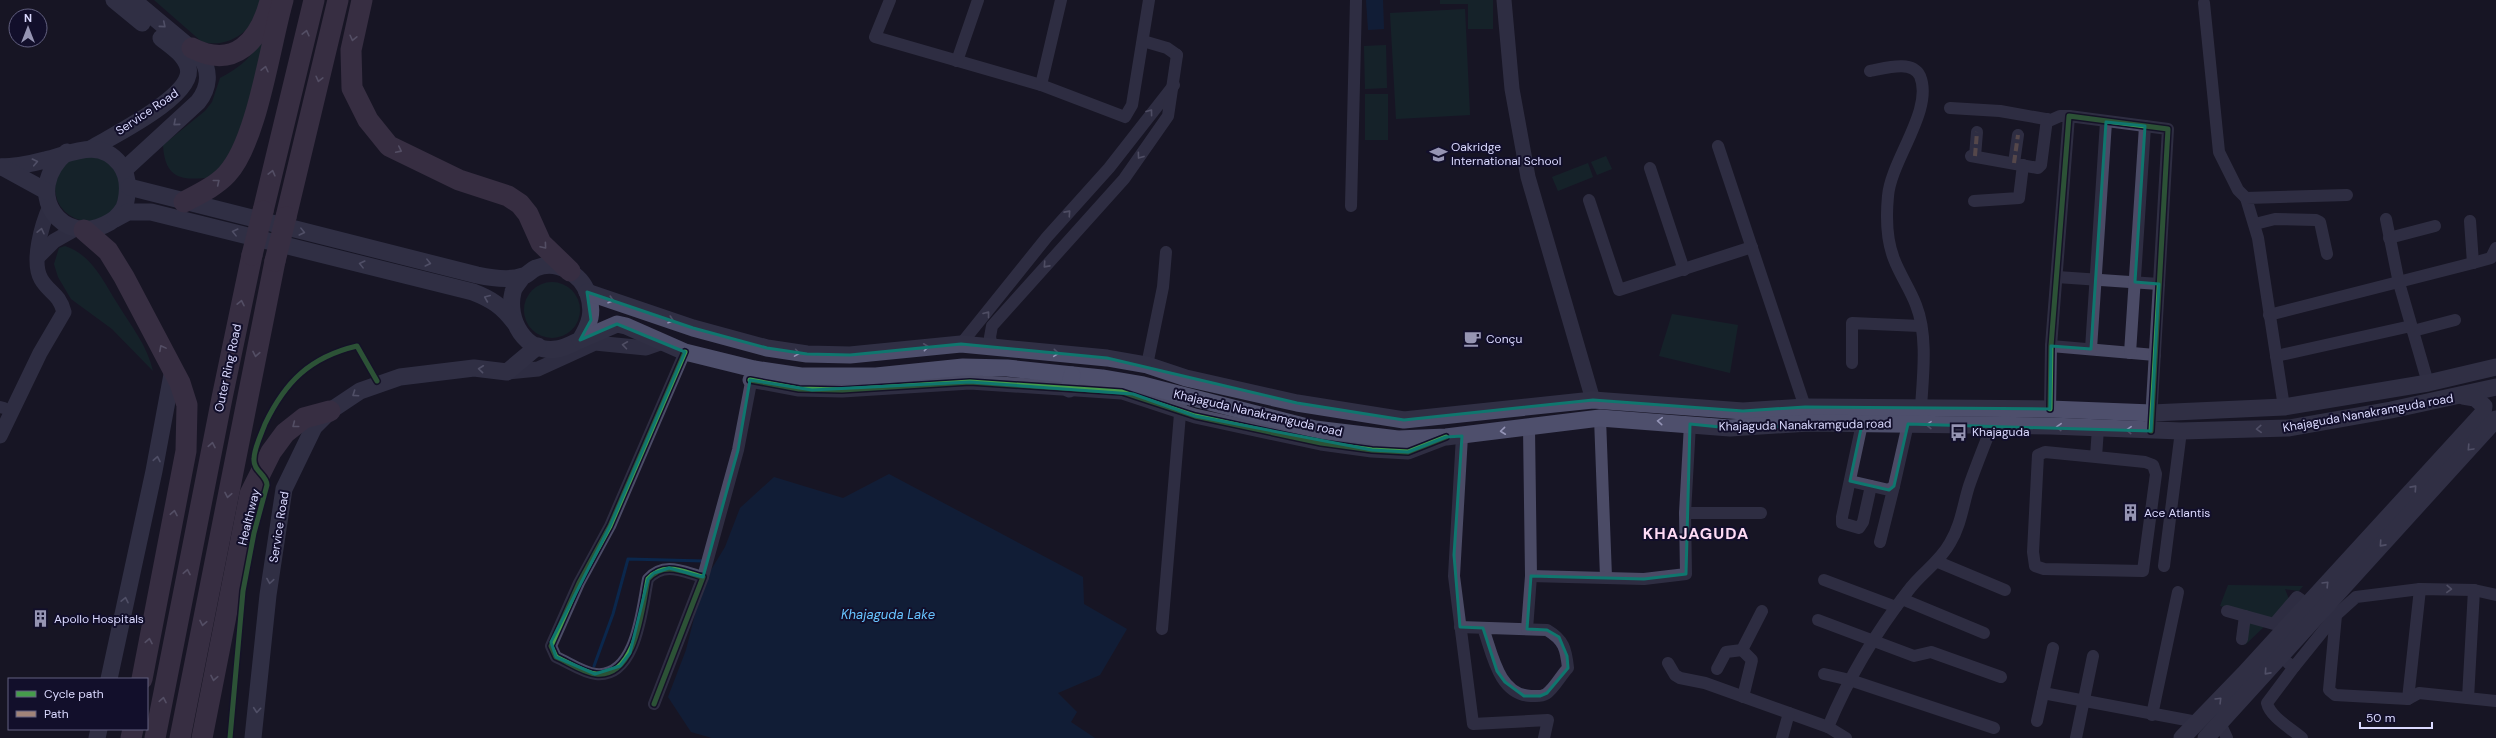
<svg xmlns="http://www.w3.org/2000/svg" width="2496" height="738" font-family="'DM Sans',sans-serif">
  <style>
    .green { fill: #133230 }
    .water { fill: #0b274c }
    .lines { fill: none; stroke-linecap: round; stroke-linejoin: round }
    .stream { stroke: #0b274c; stroke-width: 3 }
    .minor { stroke: #4b4b66; stroke-width: 12 }
    .tertiary { stroke: #4b4b66; stroke-width: 15 }
    .secondary { stroke: #4e4f6c; stroke-width: 17 }
    .motorway { stroke: #5e4c66; stroke-width: 21 }
    .motorway-bridge { stroke: #5e4c66; stroke-width: 21 }
    .quiet { stroke: #a18479; stroke-width: 4; stroke-dasharray: 8 4; stroke-linecap: butt }
    .cycleway-casing { stroke: #120f2b; stroke-width: 8 }
    .cycleway { stroke: #469c4c; stroke-width: 5 }
    .oneway { stroke: #9494b6 }
    .oneway2 { stroke: #9c93b2 }
    .oneway3 { stroke: #9392b2 }
    .marked { fill: none; stroke: #0f766e; stroke-width: 3; stroke-linejoin: round }
    .labels { text-anchor: middle; dominant-baseline: central; stroke-width: 4; stroke-linejoin: round; paint-order: stroke }
    .street-label { font-size: 12px; fill: #dbdaff; stroke: #120f2b }
    .poi-label { font-size: 12px; fill: #dbdaff; stroke: #120f2b; text-anchor: start }
    .water-label { font-size: 13px; font-style: italic; fill: #68c4ff; stroke: #120f2b }
    .district-label { font-size: 16px; font-weight: bold; letter-spacing: 1px; fill: #ffdcf5; stroke: #120f2b }
  </style>
  <rect width="100%" height="100%" fill="#171525"/>
  <g class="green">
    <path d="M154,0H264C256,27 232,49 202,42Z"/>
    <path d="M1440,0H1493V29H1468V4H1440Z"/>
    <path d="M1465,9L1470,115L1396,119L1390,13Z"/>
    <path d="M271,23L242,143L212,177C183,181 165,180 163,145L205,111L212,102L220,78C249,63 256,50 271,23Z"/>
    <path d="M1386,45L1387,88L1365,89L1364,46Z"/>
    <rect x="1365" y="94" width="23" height="46"/>
    <circle cx="88" cy="188" r="33"/>
    <path d="M1606,156L1612,169L1597,175L1591,162Z"/>
    <path d="M1588,163L1593,177L1558,191L1552,177Z"/>
    <path d="M65,246C92,255 103,281 117,303C131,326 147,345 153,371L112,329L71,299L58,277L54,264L59,248Z"/>
    <circle cx="552" cy="310" r="28"/>
    <path d="M1672,314L1738,325L1730,373L1659,356Z"/>
    <path d="M2228,585L2303,586L2299,591L2285,589L2290,602L2245,645L2243,612L2220,606Z"/>
  </g>
  <g class="water">
    <path d="M1366,0H1383L1384,29L1368,30Z"/>
    <path d="M889,474L1083,577L1084,604L1127,629L1100,675L1058,693L1077,712L1071,722L1095,738H712L691,732L668,697L686,650L703,583L725,547L740,508L774,477L843,498Z"/>
  </g>
  <g class="lines">
    <path class="stream" d="M594,666L613,614L628,559L704,561"/>
    <g class="minor">
      <path d="M890,0L875,37L1041,85"/>
      <path d="M1061,0L1041,85L1125,117L1132,105L1149,0"/>
      <path d="M2204,3L2219,152L2238,190L2246,198"/>
      <path d="M1143,41L1167,48L1177,55"/>
      <path d="M957,61L978,0"/>
      <path d="M1870,71C1883,69 1912,59 1920,76C1934,110 1891,160 1888,196C1886,217 1886,239 1894,259C1900,275 1910,289 1916,305C1928,335 1923,376 1921,407"/>
      <path d="M1950,108L2000,111L2051,120L2060,116H2069"/>
      <path d="M1718,146L1805,407"/>
      <path d="M1971,156L2038,168L2041,165L2047,119"/>
      <path d="M1975,156L1977,132"/>
      <path d="M2014,163L2018,135"/>
      <path d="M1650,168L1684,270"/>
      <path d="M1589,200L1619,290L1752,247"/>
      <path d="M1974,201L2019,198L2023,165"/>
      <path d="M1351,206L1356,0"/>
      <path d="M2386,219L2399,283L2428,383"/>
      <path d="M2470,221L2473,263"/>
      <path d="M2255,224L2275,219L2316,220L2320,222L2327,254"/>
      <path d="M2389,238L2435,226"/>
      <path d="M2057,277L2159,284"/>
      <path d="M2269,315L2473,263L2491,258L2496,248"/>
      <path d="M2413,331L2455,320"/>
      <path d="M961,344L1047,237L1109,168L1174,85"/>
      <path d="M2051,346L2155,355"/>
      <path d="M992,347L990,337L992,326L1124,179L1168,116L1177,55"/>
      <path d="M2091,349L2106,122"/>
      <path d="M2130,353L2145,126"/>
      <path d="M2276,356L2411,326"/>
      <path d="M1852,363V323L1920,326"/>
      <path d="M1147,365L1163,287L1166,252"/>
      <path d="M0,407L4,408"/>
      <path d="M2284,407L2258,238L2246,198L2347,195"/>
      <path d="M2050,409L2051,346L2069,116L2168,129L2151,420"/>
      <path d="M1600,418L1606,577"/>
      <path d="M1862,424L1842,517V523L1859,528L1863,522L1871,486"/>
      <path d="M1462,436L1454,576L1473,724L1548,720L1544,738"/>
      <path d="M2096,457L2045,452L2038,455L2033,552L2035,566L2044,569L2143,571L2156,474L2153,465L2145,462L2096,457L2098,428"/>
      <path d="M1850,481L1889,490L1894,486L1908,424"/>
      <path d="M1685,513H1761"/>
      <path d="M1880,542L1894,486"/>
      <path d="M1938,562L2005,590"/>
      <path d="M2164,566L2181,431"/>
      <path d="M1531,576L1644,579L1686,574L1685,513L1690,424"/>
      <path d="M703,577L738,450L753,372"/>
      <path d="M1824,580L1896,607"/>
      <path d="M1902,599L1984,633"/>
      <path d="M2227,611L2245,616"/>
      <path d="M2336,615L2329,690L2335,695L2408,699L2419,693L2496,701"/>
      <path d="M1818,620L1914,656L1931,652L2001,677"/>
      <path d="M1460,627L1547,630C1564,640 1566,649 1568,668C1561,675 1554,689 1546,694C1541,697 1536,696 1531,696C1498,695 1492,652 1483,628"/>
      <path d="M1162,629L1181,402"/>
      <path d="M1527,629L1531,576L1529,428"/>
      <path d="M2242,639L2245,616L2274,624L2297,597L2307,604"/>
      <path d="M1742,650L1752,660L1743,697"/>
      <path d="M1668,663L1675,675L1680,678L1705,683L1828,727L1846,738"/>
      <path d="M2288,663L2294,667L2267,703C2270,717 2292,729 2302,738"/>
      <path d="M2294,667L2336,615L2356,597L2420,589L2474,590L2496,595"/>
      <path d="M1717,669L1726,652L1742,650L1762,611"/>
      <path d="M1824,674L1850,680L1994,728"/>
      <path d="M2043,693L2197,722"/>
      <path d="M2468,698L2474,590"/>
      <path d="M2408,699L2420,589"/>
      <path d="M654,704L703,577C683,572 665,561 648,579C642,607 637,678 596,674C583,673 568,662 556,657L551,646L579,583L610,526L685,352"/>
      <path d="M2152,715L2178,592"/>
      <path d="M2037,721L2053,648"/>
      <path d="M2220,723L2227,738"/>
      <path d="M1828,727C1848,679 1876,632 1908,591C1921,573 1939,563 1950,543C1961,525 1963,505 1969,486C1976,466 1984,446 1992,426"/>
      <path d="M1782,738L1789,713"/>
      <path d="M2076,738L2093,656"/>
    </g>
    <g class="tertiary">
      <path d="M1504,0L1512,89L1528,177L1593,400"/>
      <path d="M38,257L54,241L77,228"/>
      <path d="M507,372L538,369L595,343L646,348L663,342"/>
      <path d="M750,380L799,389L842,390L970,382L1122,392L1195,416L1321,443L1372,450L1408,452L1442,439"/>
      <path d="M0,436L40,353L64,312C59,293 49,293 41,279C31,261 42,224 50,206"/>
    </g>
    <g class="secondary">
      <path d="M114,0L142,23"/>
      <path d="M92,148C114,135 196,95 188,67C184,54 171,46 161,38"/>
      <path d="M0,167C15,167 30,164 45,160C71,154 99,137 120,164C128,175 129,187 126,201C125,209 117,218 110,222C63,250 20,192 67,152"/>
      <path d="M2,167L46,191"/>
      <path d="M124,170L198,102C209,88 211,71 200,56L133,0"/>
      <path d="M129,187L477,275C491,278 510,281 523,276C528,275 531,270 536,268C557,259 581,274 588,294C594,312 590,324 580,340C573,343 565,348 557,349C525,354 506,319 513,292C514,287 520,281 523,276"/>
      <path d="M115,219L128,212H151L473,292C491,299 502,306 514,322"/>
      <path d="M587,292L693,328L767,348L807,354L850,355L961,344L1107,358L1147,365L1186,378L1297,403L1404,420L1593,400L1743,411L1805,407L2050,409L2152,413L2284,407L2428,383L2496,367"/>
      <path d="M580,340L617,324L626,326L685,352L754,369L801,376H876L963,367L1007,368L1102,378L1143,385L1315,429L1398,439L1446,437L1600,418L1730,428L1809,423L2051,426L2181,431L2289,428L2391,410L2496,387"/>
      <path d="M1069,389L1072,375"/>
      <path d="M109,679L154,471L173,369"/>
      <path d="M97,738L99,729"/>
      <path d="M253,738L268,595L284,489L314,427L330,411L360,391L400,377L474,368L507,372L538,346"/>
      <path d="M2182,738L2244,674L2483,413L2484,406L2475,398L2463,396"/>
      <path d="M2206,738L2496,419"/>
    </g>
    <g class="motorway">
      <path d="M362,0L351,50L352,88L368,120L389,146L459,180L508,196L520,204L528,214L541,243L570,271"/>
      <path d="M192,48C235,70 260,40 270,1"/>
      <path d="M184,202C199,194 216,186 227,174C257,142 270,45 283,0"/>
      <path d="M263,211L314,0"/>
      <path d="M286,217L338,0"/>
      <path d="M84,230L108,251L124,277L180,383L187,405L186,451L142,679"/>
      <path d="M131,738L133,729"/>
      <path d="M155,738L222,398L252,255"/>
      <path d="M180,738L275,261"/>
      <path d="M202,738L250,494L271,452L285,433L304,418L330,411"/>
    </g>
    <g class="motorway-bridge">
      <path d="M252,255L263,211"/>
      <path d="M275,261L286,217"/>
    </g>
    <g class="quiet">
      <path d="M1975,156L1977,132"/>
      <path d="M2014,163L2018,135"/>
    </g>
    <defs>
      <g id="cycleway">
        <path d="M750,380L799,389L842,390L970,382L1122,392L1195,416L1321,443L1372,450L1408,452L1446,437"/>
        <path d="M2050,409L2051,346L2069,116L2168,129L2151,431"/>
        <path d="M654,704L703,577C683,572 665,561 648,579C642,607 637,678 596,674C583,673 568,662 556,657L551,646L579,583L610,526L685,352"/>
        <path d="M230,738L243,591L254,533L267,485C267,475 253,471 254,459C254,448 261,435 265,424C285,382 310,357 357,346L377,381"/>
      </g>
    </defs>
    <use href="#cycleway" class="cycleway-casing"/>
    <use href="#cycleway" class="cycleway"/>
  </g>
  <defs><path id="oneway-chevron" d="M-2-3.5L2.5 0L-2 3.5" fill="none" stroke-width="1.6" stroke-linecap="round" stroke-linejoin="round"/></defs>
  <g class="oneway">
    <use href="#oneway-chevron" transform="translate(163 25) rotate(40)"/>
    <use href="#oneway-chevron" transform="translate(176 123) rotate(139)"/>
    <use href="#oneway-chevron" transform="translate(35 162) rotate(-12)"/>
    <use href="#oneway-chevron" transform="translate(235 232) rotate(-166)"/>
    <use href="#oneway-chevron" transform="translate(302 232) rotate(14)"/>
    <use href="#oneway-chevron" transform="translate(428 263) rotate(14)"/>
    <use href="#oneway-chevron" transform="translate(362 264) rotate(-166)"/>
    <use href="#oneway-chevron" transform="translate(487 298) rotate(-157)"/>
    <use href="#oneway-chevron" transform="translate(611 300) rotate(18)"/>
    <use href="#oneway-chevron" transform="translate(671 320) rotate(19)"/>
    <use href="#oneway-chevron" transform="translate(926 347) rotate(-6)"/>
    <use href="#oneway-chevron" transform="translate(797 353) rotate(9)"/>
    <use href="#oneway-chevron" transform="translate(1056 353) rotate(5)"/>
    <use href="#oneway-chevron" transform="translate(481 369) rotate(-174)"/>
    <use href="#oneway-chevron" transform="translate(355 394) rotate(146)"/>
    <use href="#oneway-chevron" transform="translate(1660 421) rotate(-176)"/>
    <use href="#oneway-chevron" transform="translate(1929 425) rotate(-179)"/>
    <use href="#oneway-chevron" transform="translate(2059 427) rotate(-178)"/>
    <use href="#oneway-chevron" transform="translate(2259 429) rotate(177)"/>
    <use href="#oneway-chevron" transform="translate(2129 430) rotate(-177)"/>
    <use href="#oneway-chevron" transform="translate(1503 431) rotate(174)"/>
    <use href="#oneway-chevron" transform="translate(2470 448) rotate(133)"/>
    <use href="#oneway-chevron" transform="translate(157 459) rotate(-79)"/>
    <use href="#oneway-chevron" transform="translate(2414 488) rotate(-48)"/>
    <use href="#oneway-chevron" transform="translate(2382 544) rotate(132)"/>
    <use href="#oneway-chevron" transform="translate(270 581) rotate(99)"/>
    <use href="#oneway-chevron" transform="translate(2326 584) rotate(-46)"/>
    <use href="#oneway-chevron" transform="translate(125 600) rotate(-78)"/>
    <use href="#oneway-chevron" transform="translate(2267 672) rotate(132)"/>
    <use href="#oneway-chevron" transform="translate(2219 700) rotate(-45)"/>
    <use href="#oneway-chevron" transform="translate(257 710) rotate(95)"/>
  </g>
  <g class="oneway2">
    <use href="#oneway-chevron" transform="translate(306 33) rotate(-76)"/>
    <use href="#oneway-chevron" transform="translate(353 38) rotate(103)"/>
    <use href="#oneway-chevron" transform="translate(265 69) rotate(-77)"/>
    <use href="#oneway-chevron" transform="translate(319 79) rotate(104)"/>
    <use href="#oneway-chevron" transform="translate(399 150) rotate(26)"/>
    <use href="#oneway-chevron" transform="translate(272 173) rotate(-76)"/>
    <use href="#oneway-chevron" transform="translate(217 182) rotate(-39)"/>
    <use href="#oneway-chevron" transform="translate(544 246) rotate(50)"/>
    <use href="#oneway-chevron" transform="translate(241 303) rotate(-78)"/>
    <use href="#oneway-chevron" transform="translate(162 348) rotate(-118)"/>
    <use href="#oneway-chevron" transform="translate(256 354) rotate(101)"/>
    <use href="#oneway-chevron" transform="translate(295 425) rotate(142)"/>
    <use href="#oneway-chevron" transform="translate(212 445) rotate(-79)"/>
    <use href="#oneway-chevron" transform="translate(228 495) rotate(101)"/>
    <use href="#oneway-chevron" transform="translate(174 513) rotate(-79)"/>
    <use href="#oneway-chevron" transform="translate(187 572) rotate(-79)"/>
    <use href="#oneway-chevron" transform="translate(203 623) rotate(101)"/>
    <use href="#oneway-chevron" transform="translate(149 641) rotate(-79)"/>
    <use href="#oneway-chevron" transform="translate(214 678) rotate(101)"/>
    <use href="#oneway-chevron" transform="translate(163 700) rotate(-79)"/>
  </g>
  <g class="oneway3">
    <use href="#oneway-chevron" transform="translate(1150 112) rotate(-53)"/>
    <use href="#oneway-chevron" transform="translate(1140 156) rotate(126)"/>
    <use href="#oneway-chevron" transform="translate(1068 213) rotate(-48)"/>
    <use href="#oneway-chevron" transform="translate(41 231) rotate(-77)"/>
    <use href="#oneway-chevron" transform="translate(1046 265) rotate(132)"/>
    <use href="#oneway-chevron" transform="translate(987 314) rotate(-52)"/>
    <use href="#oneway-chevron" transform="translate(625 345) rotate(-172)"/>
    <use href="#oneway-chevron" transform="translate(2449 589) rotate(2)"/>
  </g>
  <path d="M0 0H2496V738H0ZM2106,122L2145,126L2135,282L2159,284L2151,431L1908,424L1894,486L1889,490L1850,481L1862,424L1730,428L1690,424L1686,574L1644,579L1531,576L1527,629L1547,630L1559,637L1567,656L1568,668L1547,693L1540,696H1524L1505,682L1497,671L1483,628L1460,627L1454,555L1462,436L1446,437L1408,452L1372,450L1195,416L1133,394L970,382L812,390L750,380L738,450L703,577L669,568L654,573L648,579L630,653L620,666L595,674L556,657L551,642L610,526L685,352L617,324L580,340L591,320L587,292L693,328L767,348L807,354L850,355L961,344L1107,358L1297,403L1404,420L1593,400L1743,411L1805,407L2050,409L2051,346L2091,349Z" fill="#171525" fill-opacity=".55" fill-rule="evenodd"/>
  <path class="marked" d="M2106,122L2145,126L2135,282L2159,284L2151,431L1908,424L1894,486L1889,490L1850,481L1862,424L1730,428L1690,424L1686,574L1644,579L1531,576L1527,629L1547,630L1559,637L1567,656L1568,668L1547,693L1540,696H1524L1505,682L1497,671L1483,628L1460,627L1454,555L1462,436L1446,437L1408,452L1372,450L1195,416L1133,394L970,382L812,390L750,380L738,450L703,577L669,568L654,573L648,579L630,653L620,666L595,674L556,657L551,642L610,526L685,352L617,324L580,340L591,320L587,292L693,328L767,348L807,354L850,355L961,344L1107,358L1297,403L1404,420L1593,400L1743,411L1805,407L2050,409L2051,346L2091,349Z"/>
  <defs>
    <symbol id="school-bare" viewBox="-9 -9 18 18"><path d="M0-5L7-2L0 1L-7-2ZM-4 1L0 2.5L4 1V4Q0 6-4 4Z" fill="#9695b3" stroke="#120f2b" stroke-width="2.5" paint-order="stroke"/></symbol>
    <symbol id="cafe-bare" viewBox="-9 -9 18 18"><path d="M-5.5-4.5H6V0H3Q3 3.5 0 3.5H-2.5Q-5.5 3.5-5.5 0ZM3-3.2v2h1.7v-2ZM-6 4.5H4V6H-6Z" fill="#9695b3" stroke="#120f2b" stroke-width="2.5" paint-order="stroke"/></symbol>
    <symbol id="bus-bare" viewBox="-9 -9 18 18"><path d="M-5-6H5V4H4V6H2V4H-2V6H-4V4H-5ZM-3.5-4V0h7V-4ZM-3.5 1.2v1.5H-2V1.2ZM2 1.2v1.5H3.5V1.2Z" fill="#9695b3" stroke="#120f2b" stroke-width="2.5" paint-order="stroke"/></symbol>
    <symbol id="building-bare" viewBox="-9 -9 18 18"><path d="M-4-6H4V6H1V3H-1V6H-4ZM-2.5-4.3h1.7v1.8h-1.7ZM.8-4.3h1.7v1.8H.8ZM-2.5-1h1.7V.8h-1.7ZM.8-1h1.7V.8H.8Z" fill="#9695b3" stroke="#120f2b" stroke-width="2.5" paint-order="stroke"/></symbol>
  </defs>
  <g fill-rule="evenodd">
    <use href="#school-bare" x="1426" y="142" width="25" height="25"/>
    <use href="#cafe-bare" x="1460" y="326" width="25" height="25"/>
    <use href="#bus-bare" x="1946" y="420" width="25" height="25"/>
    <use href="#building-bare" x="2118" y="500" width="25" height="25"/>
    <use href="#building-bare" x="28" y="606" width="25" height="25"/>
  </g>
  <g class="labels">
    <g class="street-label">
      <text transform="translate(147 112) rotate(-34)">Service Road</text>
      <text transform="translate(228 368) rotate(-78)">Outer Ring Road</text>
      <text transform="translate(1258 413) rotate(13)">Khajaguda Nanakramguda road</text>
      <text transform="translate(2368 413) rotate(-10)">Khajaguda Nanakramguda road</text>
      <text transform="translate(1805 425) rotate(-1)">Khajaguda Nanakramguda road</text>
      <text transform="translate(249 517) rotate(-76)">Healthway</text>
      <text transform="translate(279 527) rotate(-81)">Service Road</text>
    </g>
    <g class="poi-label">
      <text x="1451" y="147">Oakridge<tspan x="1451" dy="14">International School</tspan></text>
      <text x="1486" y="339">Conçu</text>
      <text x="1972" y="432">Khajaguda</text>
      <text x="2144" y="513">Ace Atlantis</text>
      <text x="54" y="619">Apollo Hospitals</text>
    </g>
    <g class="water-label">
      <text x="888" y="614">Khajaguda Lake</text>
    </g>
    <g class="district-label">
      <text x="1696" y="533">KHAJAGUDA</text>
    </g>
  </g>
  <rect x="8" y="678" width="140" height="52" fill="#120f2b" stroke="#626080"/>
  <rect x="16" y="691" width="20" height="6" fill="#469c4c" stroke="#626080"/>
  <text x="44" y="698" font-size="12" fill="#dbdaff">Cycle path</text>
  <rect x="16" y="711" width="20" height="6" fill="#a18479" stroke="#626080"/>
  <text x="44" y="718" font-size="12" fill="#dbdaff">Path</text>
  <g transform="translate(28 28)"><circle r="19" fill="#120f2b" stroke="#626080"/>
  <path d="M0-3L7 15L0 10L-7 15Z" fill="#9695b3"/>
  <text y="-6" font-size="11" font-weight="bold" text-anchor="middle" fill="#dbdaff">N</text>
  </g>
  <path d="M2360 722v6h72v-6" fill="none" stroke="#dbdaff" stroke-width="2"/>
  <text x="2366" y="722" font-size="12" fill="#dbdaff" stroke="#120f2b" stroke-width="3" paint-order="stroke">50 m</text>
</svg>
